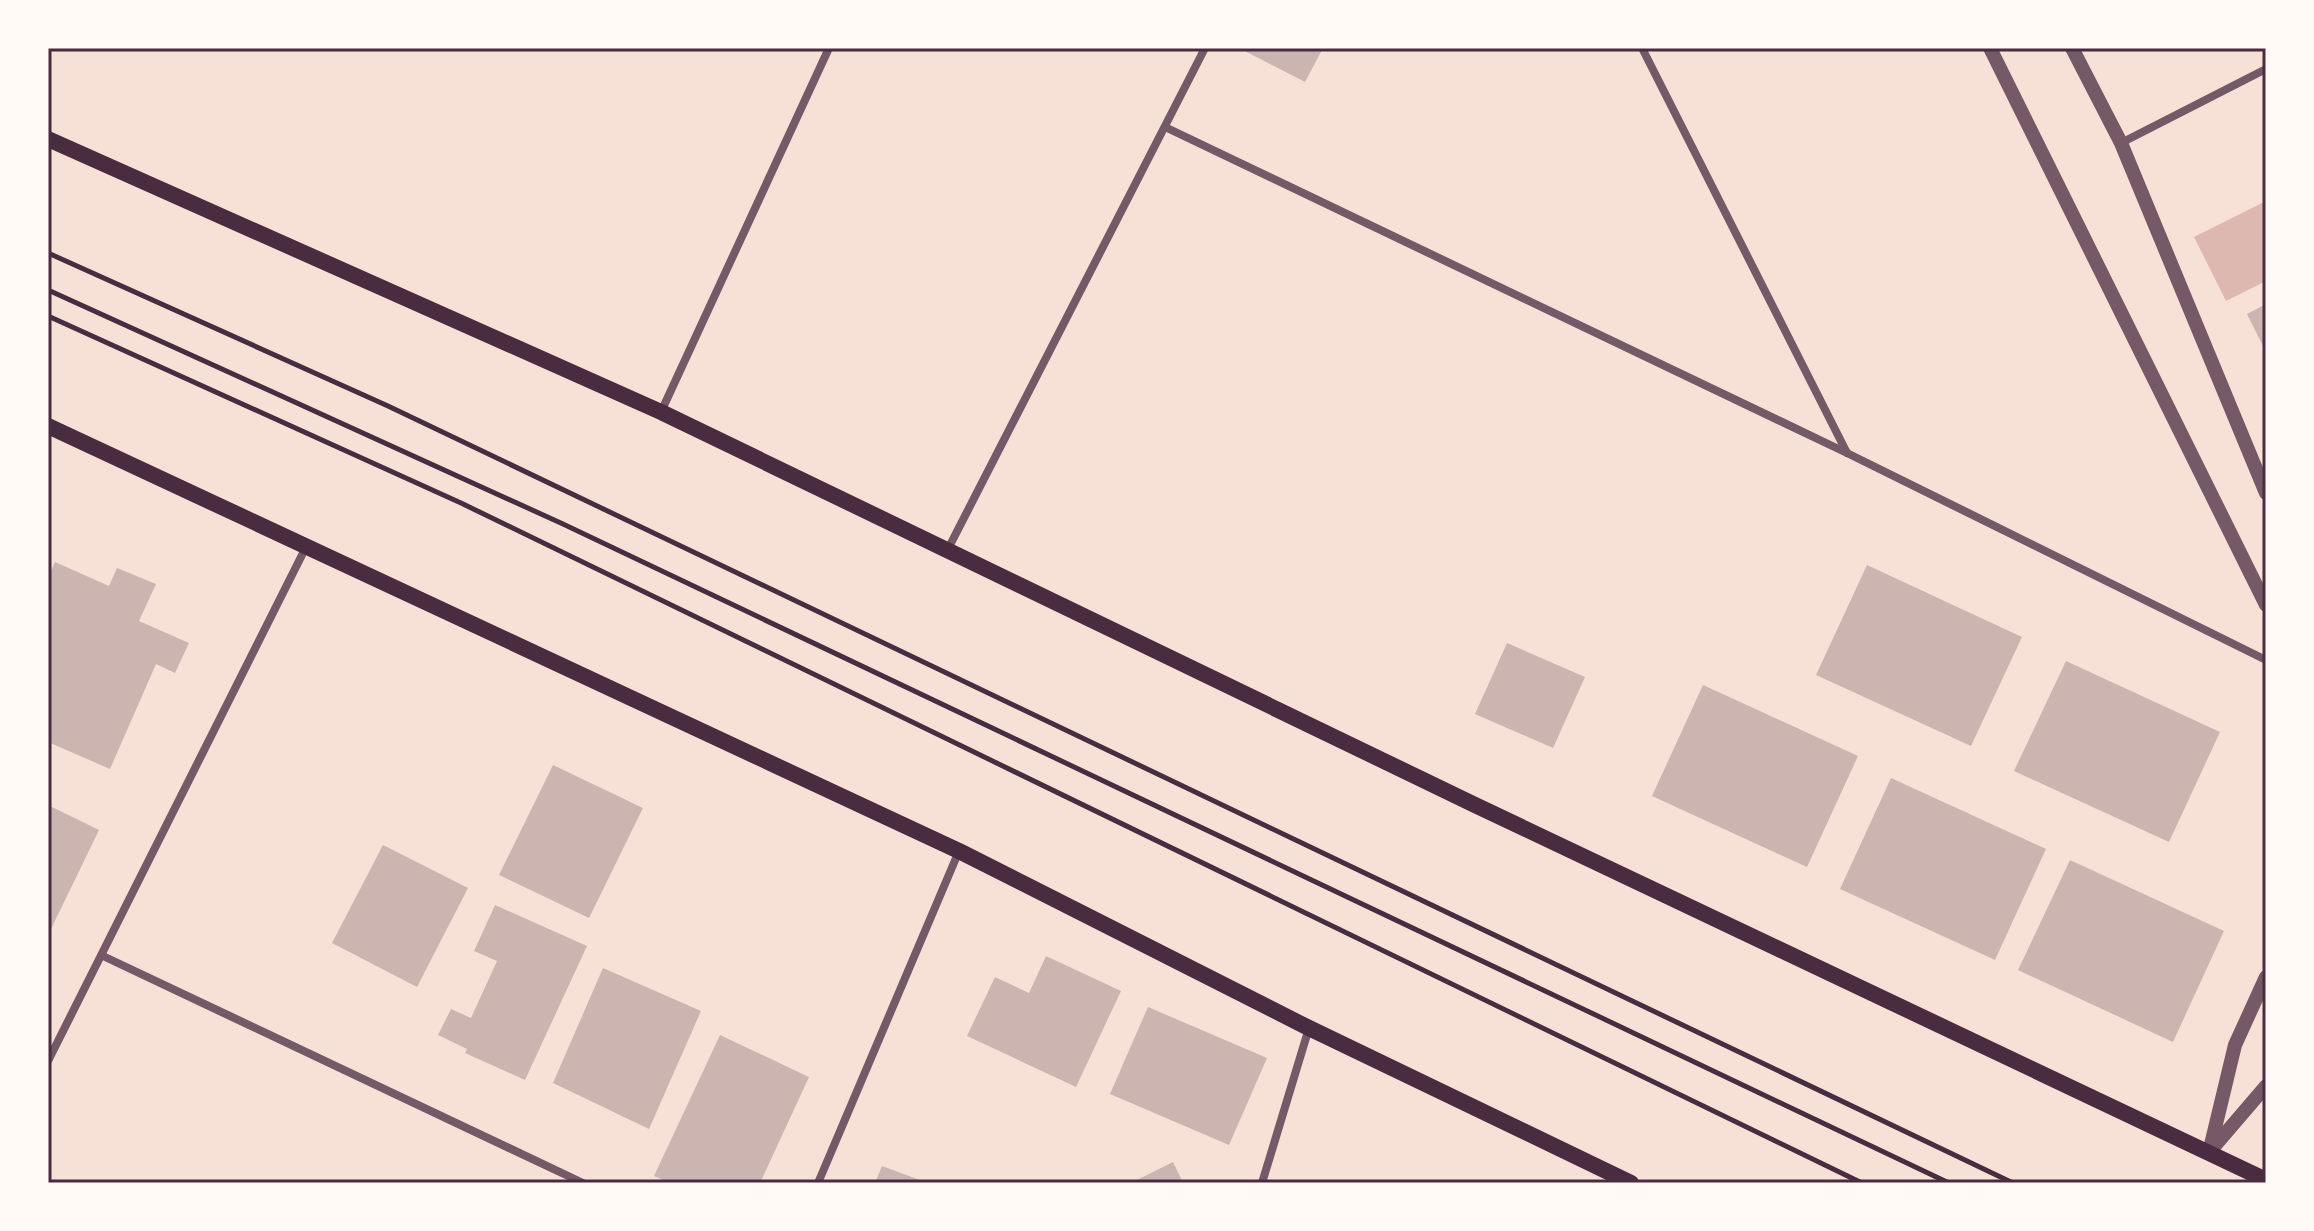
<svg xmlns="http://www.w3.org/2000/svg" width="2314" height="1231" font-family="'Golos Text',sans-serif">
  <style>
    .water { fill: #dcb8b0 }
    .building { fill: #ccb4b1 }
    .lines { fill: none; stroke-linecap: round; stroke-linejoin: round }
    .path { stroke: #4a2c40; stroke-width: 5 }
    .minor { stroke: #755966; stroke-width: 8 }
    .tertiary { stroke: #755966; stroke-width: 14 }
    .secondary { stroke: #4a2c40; stroke-width: 16 }
    .neatline { fill: none; stroke: #4a2c40; stroke-width: 3 }
  </style>
  <rect width="100%" height="100%" fill="#f7e1d7"/>
  <path class="water" d="M2266,201V281L2226,301L2194,237Z"/>
  <g class="building">
    <path d="M1239,48H1323L1305,82Z"/>
    <path d="M2266,304V352L2247,314Z"/>
    <path d="M55,562L109,586L117,568L156,584L139,621L189,643L175,673L156,664L110,769L48,742V577Z"/>
    <path d="M1867,565L2022,637L1971,746L1816,675Z"/>
    <path d="M1507,643L1585,677L1553,748L1475,714Z"/>
    <path d="M2066,661L2220,732L2169,842L2014,771Z"/>
    <path d="M1703,685L1858,756L1807,867L1652,796Z"/>
    <path d="M553,765L643,808L589,918L499,875Z"/>
    <path d="M1891,778L2046,849L1995,960L1840,889Z"/>
    <path d="M48,805L99,830L51,929L48,928Z"/>
    <path d="M383,845L468,888L417,987L332,943Z"/>
    <path d="M2070,860L2224,931L2173,1042L2018,970Z"/>
    <path d="M495,905L587,946L525,1080L465,1053L467,1049L438,1035L451,1009L471,1018L497,961L474,951Z"/>
    <path d="M1046,956L1121,991L1076,1087L967,1036L995,977L1029,993Z"/>
    <path d="M603,968L701,1011L649,1129L553,1083Z"/>
    <path d="M1148,1007L1267,1058L1229,1145L1110,1094Z"/>
    <path d="M720,1035L809,1077L760,1183H670L654,1176Z"/>
    <path d="M1173,1162L1183,1183H1131Z"/>
    <path d="M882,1166L928,1183H875Z"/>
  </g>
  <g class="lines">
    <g class="path">
      <path d="M48,253L388,406L2013,1183"/>
      <path d="M48,290L563,524L1949,1183"/>
      <path d="M48,316L461,503L1862,1183"/>
    </g>
    <g class="minor">
      <path d="M1642,48L1847,453"/>
      <path d="M1165,127L1847,453L2266,660"/>
      <path d="M2121,143L2266,69"/>
      <path d="M661,412L829,48"/>
      <path d="M948,549L1205,48"/>
      <path d="M103,956L583,1183"/>
      <path d="M48,1061L307,545"/>
      <path d="M818,1183L959,851"/>
      <path d="M1262,1183L1309,1028"/>
    </g>
    <g class="tertiary">
      <path d="M1990,48L2266,605"/>
      <path d="M2072,48L2121,143L2266,493"/>
      <path d="M2212,1149L2266,1086"/>
      <path d="M2209,1153L2235,1045L2266,977"/>
    </g>
    <g class="secondary">
      <path d="M48,139L661,412L1475,805L2266,1180"/>
      <path d="M48,426L959,851L1309,1028L1631,1183"/>
    </g>
  </g>
  <rect width="2314" height="1231" fill="none" stroke="#fffaf5" stroke-width="100"/>
  <rect x="50" y="50" width="2214" height="1131" class="neatline"/>
</svg>
